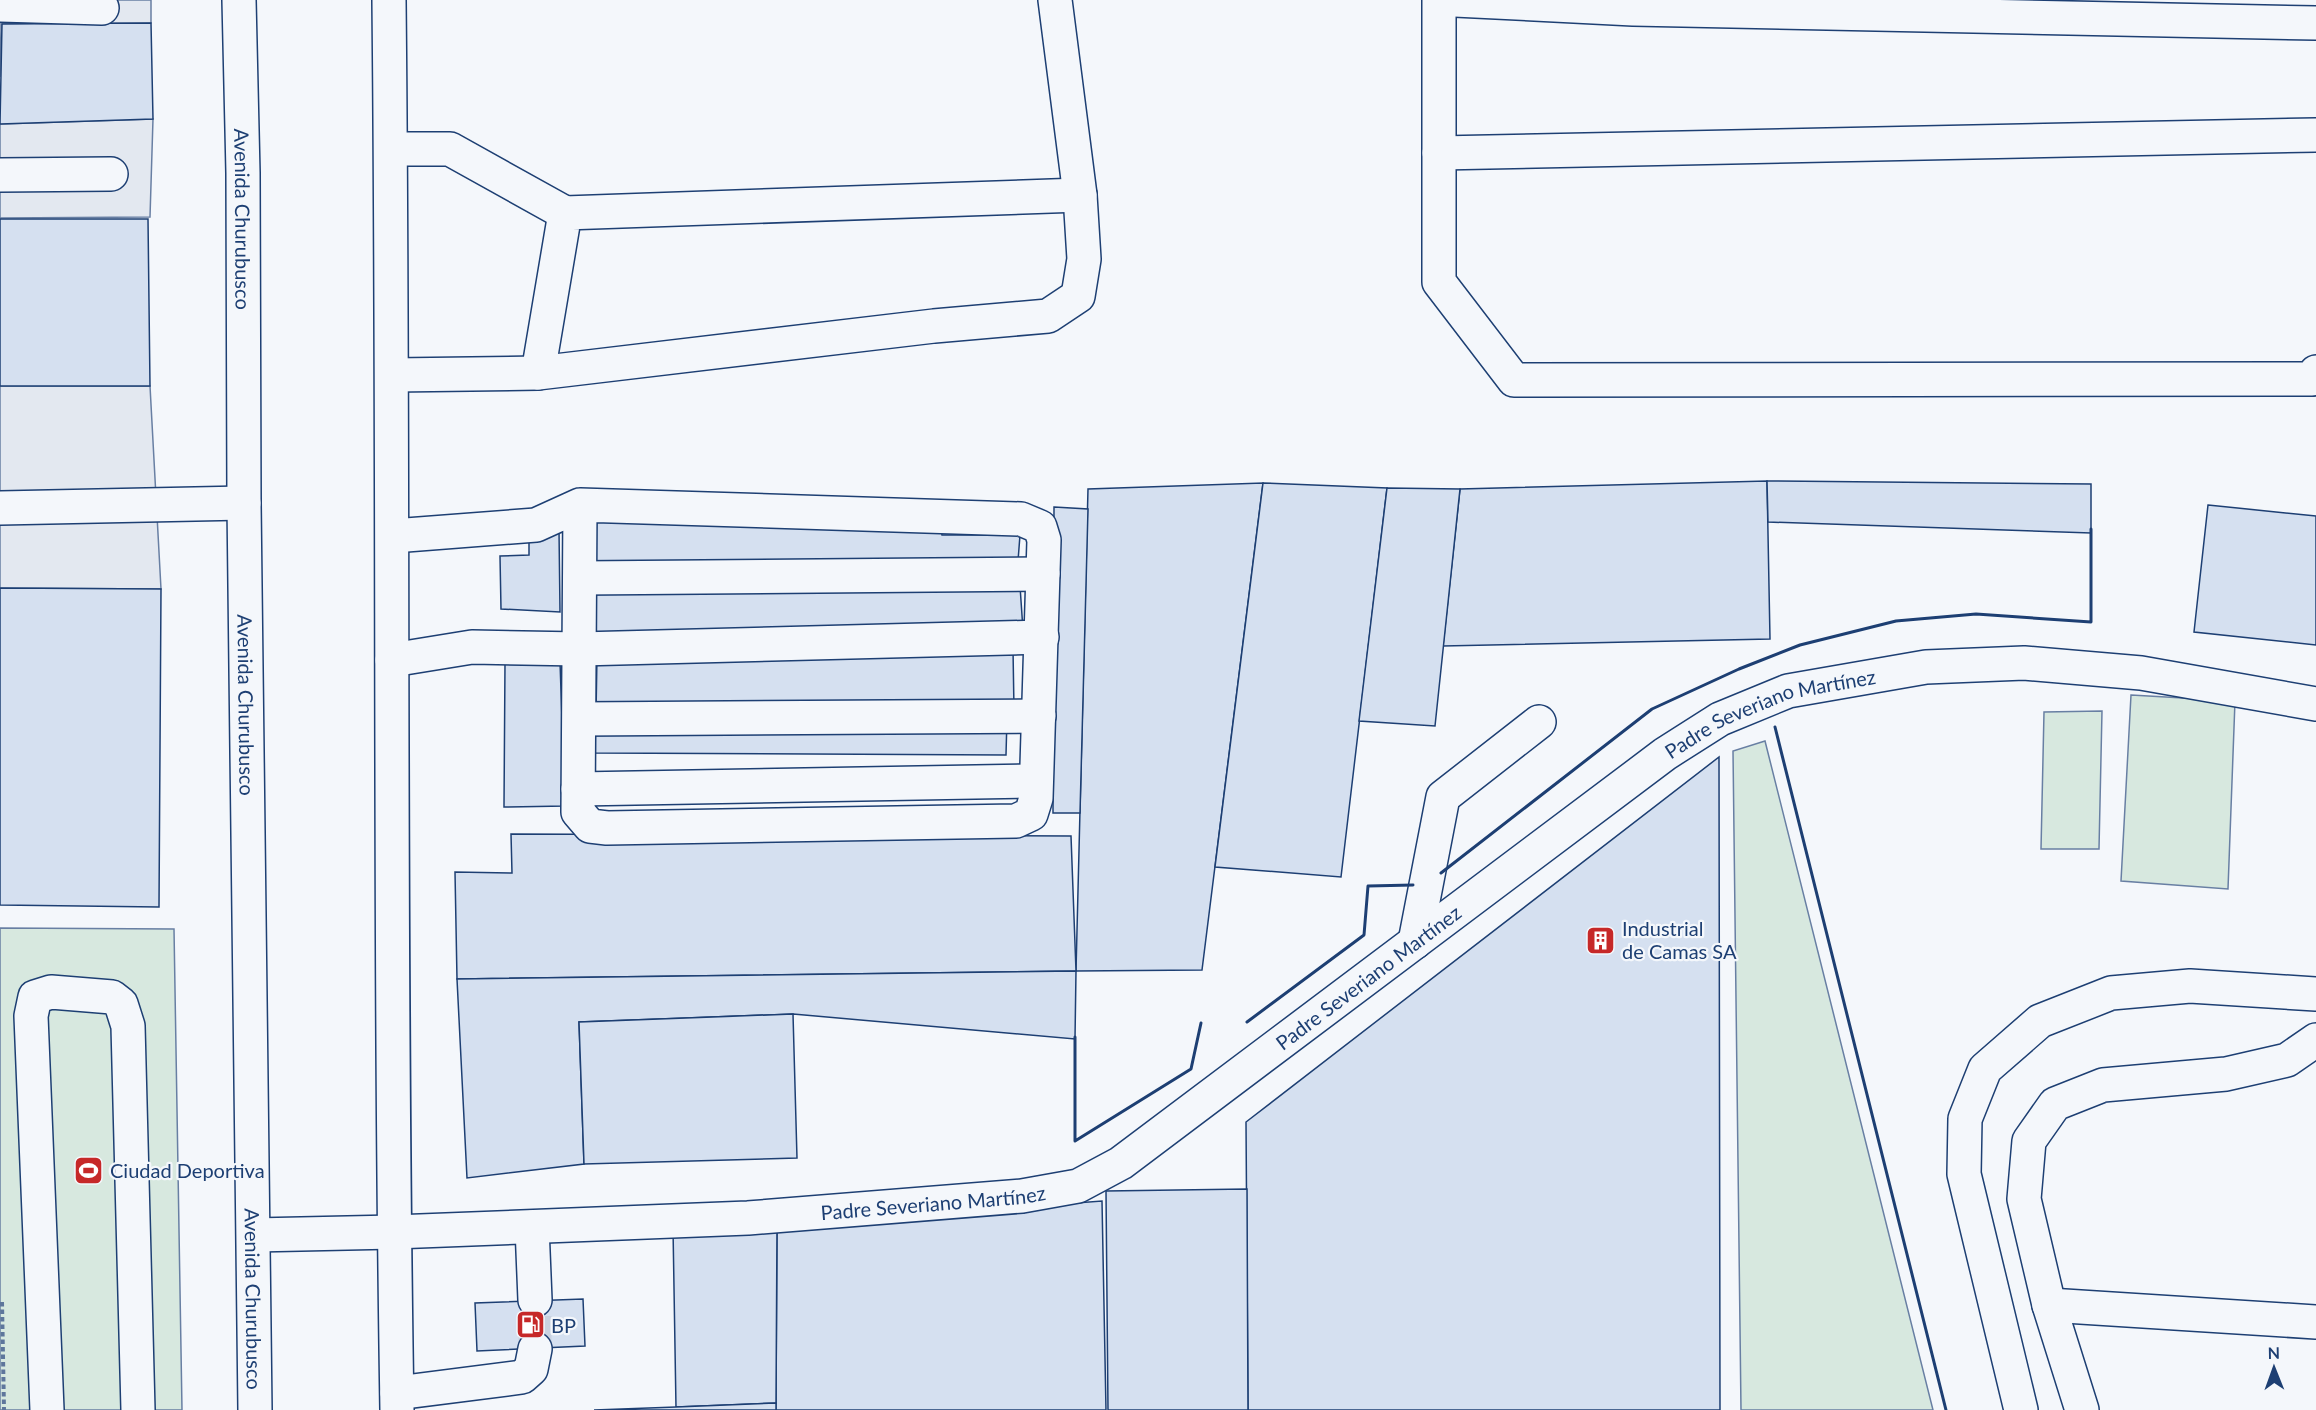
<svg xmlns="http://www.w3.org/2000/svg" width="2316" height="1410" font-family="Lato,sans-serif">
  <style>
    .green { fill: #d7e8df; stroke: #687fa3; stroke-width: 1.5 }
    .parking { fill: #e3e8f0; stroke: #687fa3; stroke-width: 1.5 }
    .building { fill: #d5e0f0; stroke: #1d3f73; stroke-width: 1.5 }
    .lines { fill: none; stroke-linecap: round; stroke-linejoin: round }
    .minor-tunnel { stroke: #c9d2e0; stroke-width: 33; stroke-dasharray: 33 16; stroke-linecap: butt }
    .minor-casing { stroke: #1d3f73; stroke-width: 36 }
    .highway-casing { stroke: #1d3f73; stroke-width: 36 }
    .path { stroke: #5e769c; stroke-width: 4; stroke-dasharray: 4.5 3; stroke-linecap: butt }
    .minor { stroke: #f4f7fb; stroke-width: 33 }
    .highway { stroke: #f4f7fb; stroke-width: 33 }
    .wall { stroke: #1d3f73; stroke-width: 3 }
    .labels { text-anchor: middle; dominant-baseline: central; stroke-width: 4.5; stroke-linejoin: round; paint-order: stroke }
    .street-label { font-size: 20px; fill: #1d3f73; stroke: #f4f7fb }
    .poi-label { font-size: 20px; fill: #1d3f73; stroke: #f4f7fb; text-anchor: start }
  </style>
  <rect width="100%" height="100%" fill="#f4f7fb"/>
  <g class="green">
    <path d="M2131,695L2235,701L2228,889L2121,881Z"/>
    <path d="M2102,711L2099,849H2041L2044,712Z"/>
    <path d="M1765,741L1933,1410H1741L1733,751Z"/>
    <path d="M0,928L174,929L182,1410H0Z"/>
  </g>
  <g class="parking">
    <path d="M0,0H151V23L2,24L0,77Z"/>
    <path d="M153,119L150,217L0,218V124Z"/>
    <path d="M0,386H150L161,589L0,588Z"/>
  </g>
  <g class="building">
    <path d="M151,23L153,119L0,124L2,24Z"/>
    <path d="M0,219H148L150,386H0Z"/>
    <path d="M1767,481L1770,639L1443,646L1460,489Z"/>
    <path d="M1767,481L2091,484V533L1768,522Z"/>
    <path d="M1263,483L1202,970L1076,971L1088,489Z"/>
    <path d="M1263,483L1387,488L1341,877L1215,867Z"/>
    <path d="M1387,488L1460,489L1435,726L1359,721Z"/>
    <path d="M2208,505L2316,516V645L2194,632Z"/>
    <path d="M1054,507L1088,509L1080,813H1053Z"/>
    <path d="M939,517L942,535H1020L1018,561L596,563L595,520Z"/>
    <path d="M529,530H559L560,612L501,609L500,556L529,555Z"/>
    <path d="M1020,586L1023,630L594,633L593,591Z"/>
    <path d="M0,588L161,589L159,907L0,905Z"/>
    <path d="M1013,649L1014,710L596,713L597,656Z"/>
    <path d="M560,662L565,806L504,807L505,663Z"/>
    <path d="M1007,718L1006,755L595,753L592,726Z"/>
    <path d="M1719,757L1720,1410H1248L1246,1122Z"/>
    <path d="M511,834L1071,836L1076,971L457,979L455,872L512,873Z"/>
    <path d="M1076,971L1075,1039L793,1014L579,1022L584,1164L467,1178L457,979Z"/>
    <path d="M793,1014L797,1158L584,1164L579,1022Z"/>
    <path d="M1247,1189L1248,1410H1108L1106,1191Z"/>
    <path d="M1102,1201L1106,1410H776L777,1226Z"/>
    <path d="M777,1226L776,1403L676,1407L673,1228Z"/>
    <path d="M583,1299L585,1346L477,1351L475,1303Z"/>
    <path d="M776,1403V1410H594L676,1407Z"/>
  </g>
  <g class="lines">
    <path class="minor-tunnel" d="M535,1349V1300"/>
    <defs>
      <g id="minor">
        <path d="M1439,0V282L1514,380L2312,379L2316,372"/>
        <path d="M1455,0L1633,9L2316,23"/>
        <path d="M0,5L102,8"/>
        <path d="M391,149H450L565,213"/>
        <path d="M1439,153L2316,135"/>
        <path d="M0,175L111,174"/>
        <path d="M538,373L565,213L1080,195"/>
        <path d="M393,375L538,373L934,326L1048,316L1078,296L1084,259L1080,195L1055,0"/>
        <path d="M0,508L244,503"/>
        <path d="M393,536L536,525L580,505L1021,519L1040,527L1044,540L1036,798L1031,814L1016,821L607,828L590,826L578,812L580,505"/>
        <path d="M580,578L1043,574"/>
        <path d="M392,660L472,647L580,649L1042,637"/>
        <path d="M580,719L1039,716"/>
        <path d="M578,789L1036,781"/>
        <path d="M1415,942L1443,797L1539,722"/>
        <path d="M532,1227L535,1300"/>
        <path id="s1" d="M254,1235L394,1232L748,1218L1022,1196L1078,1186L1121,1163L1665,754L1720,719L1788,691L1926,667L2024,663L2141,673L2316,704"/>
        <path d="M2049,1305L2316,1322"/>
        <path d="M397,1393L522,1377L531,1369L535,1349"/>
        <path d="M47,1410L31,1016L35,997L51,992L112,997L121,1004L128,1026L138,1410"/>
        <path d="M2021,1410L1964,1174L1965,1119L1985,1069L2040,1021L2111,993L2190,986L2316,994"/>
        <path d="M2082,1410L2049,1305L2024,1199L2029,1141L2055,1104L2103,1085L2226,1074L2287,1060L2316,1040"/>
      </g>
      <g id="highway">
        <path id="s2" d="M239,0L243,173L244,503L255,1410"/>
        <path d="M389,0C394,470 389,940 397,1410"/>
      </g>
    </defs>
    <use href="#minor" class="minor-casing"/>
    <use href="#highway" class="highway-casing"/>
    <path class="path" d="M2,1302L4,1410"/>
    <use href="#minor" class="minor"/>
    <use href="#highway" class="highway"/>
    <g class="wall">
      <path d="M1775,727L1946,1410"/>
      <path d="M1441,873L1652,709L1739,669L1800,645L1896,621L1976,614L2091,622V529"/>
      <path d="M1247,1022L1364,935L1368,886L1413,885"/>
      <path d="M1075,1037V1141L1191,1069L1201,1023"/>
    </g>
  </g>
  <defs>
    <symbol id="building-square" viewBox="-11 -11 22 22"><rect x="-9" y="-9" width="18" height="18" rx="4" fill="#c62828" stroke="#f4f7fb"/><path d="M-4-6H4V6H1V3H-1V6H-4ZM-2.5-4.3h1.7v1.8h-1.7ZM.8-4.3h1.7v1.8H.8ZM-2.5-1h1.7V.8h-1.7ZM.8-1h1.7V.8H.8Z" fill="#fff"/></symbol>
    <symbol id="stadium-square" viewBox="-11 -11 22 22"><rect x="-9" y="-9" width="18" height="18" rx="4" fill="#c62828" stroke="#f4f7fb"/><path d="M0-5a6.5 5 0 1 0 0 10a6.5 5 0 1 0 0-10ZM-3.5-1.8h7v3.6h-7Z" fill="#fff"/></symbol>
    <symbol id="fuel-square" viewBox="-11 -11 22 22"><rect x="-9" y="-9" width="18" height="18" rx="4" fill="#c62828" stroke="#f4f7fb"/><path d="M-5.5-6h7V0h2V4h1.3V-2.5L3-4.5l.8-.8L6-3V5H2.5V1h-1V6h-7ZM-4.2-4.7v3.2H.2V-4.7Z" fill="#fff"/></symbol>
  </defs>
  <g fill-rule="evenodd">
    <use href="#building-square" x="1584" y="924" width="33" height="33"/>
    <use href="#stadium-square" x="72" y="1154" width="33" height="33"/>
    <use href="#fuel-square" x="514" y="1308" width="33" height="33"/>
  </g>
  <g class="labels">
    <g class="street-label">
      <text stroke="none"><textPath href="#s2" startOffset="219">Avenida Churubusco</textPath></text>
      <text stroke="none"><textPath href="#s2" startOffset="705">Avenida Churubusco</textPath></text>
      <text stroke="none"><textPath href="#s1" startOffset="1670">Padre Severiano Martínez</textPath></text>
      <text stroke="none"><textPath href="#s1" startOffset="1184">Padre Severiano Martínez</textPath></text>
      <text stroke="none"><textPath href="#s1" startOffset="680">Padre Severiano Martínez</textPath></text>
      <text stroke="none"><textPath href="#s2" startOffset="1299">Avenida Churubusco</textPath></text>
    </g>
    <g class="poi-label">
      <text x="1622" y="928">Industrial<tspan x="1622" dy="23">de Camas SA</tspan></text>
      <text x="110" y="1170">Ciudad Deportiva</text>
      <text x="551" y="1325">BP</text>
    </g>
  </g>
  <g transform="translate(2274 1368) rotate(359)" stroke="#f4f7fb" stroke-width="4.5" paint-order="stroke">
  <path d="M0-4.5L10 22L0 15L-10 22Z" fill="#1d3f73"/>
  <text y="-9" font-size="16" font-weight="bold" text-anchor="middle" fill="#1d3f73">N</text>
  </g>
</svg>
